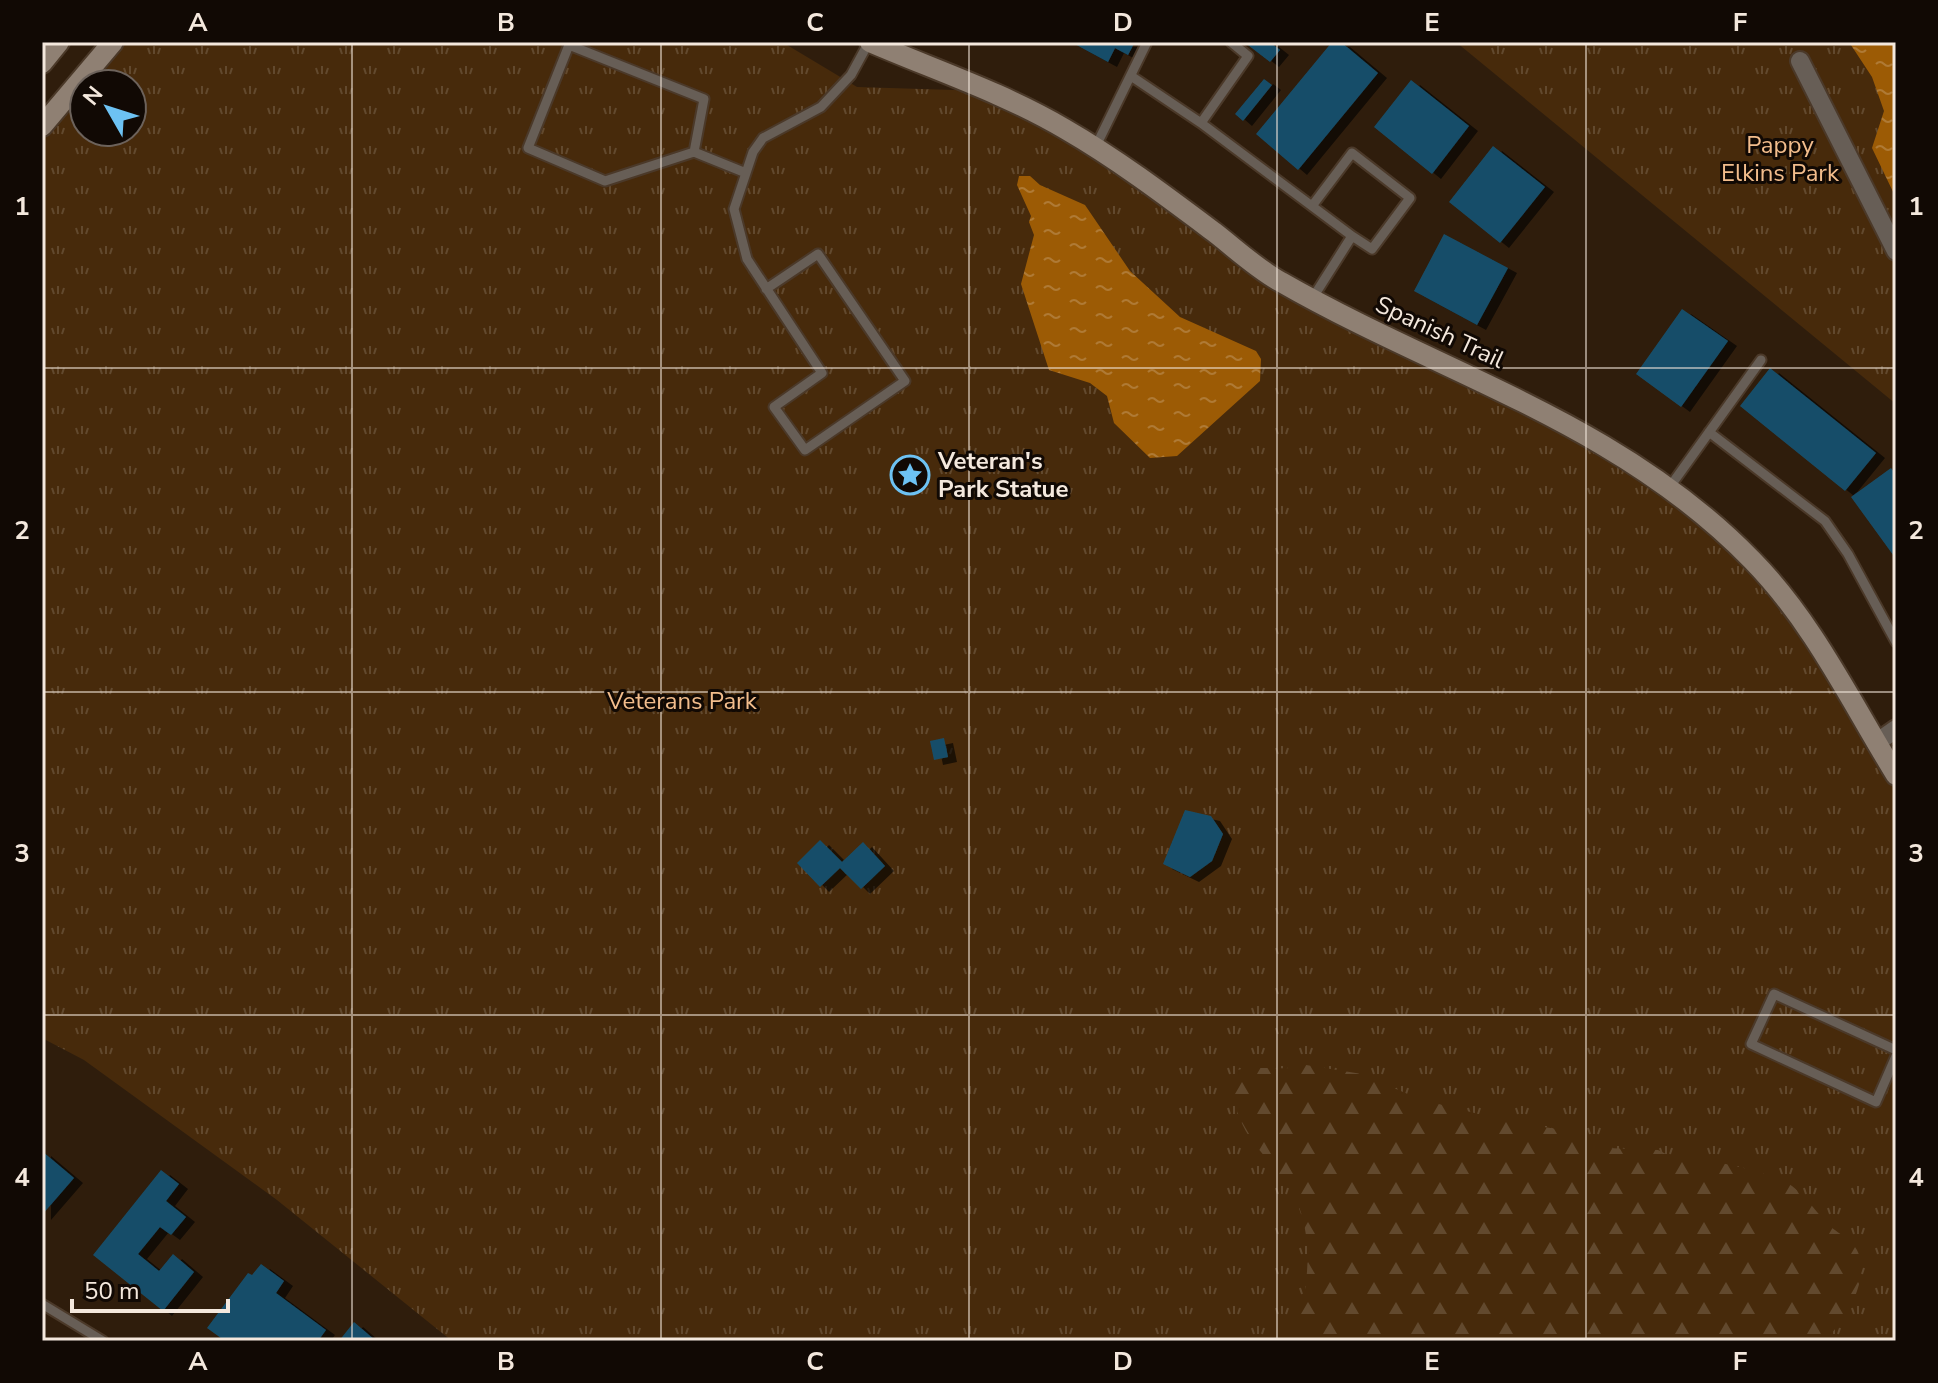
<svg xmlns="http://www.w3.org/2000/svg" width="1938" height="1383" font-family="'Nunito Sans',sans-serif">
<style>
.grass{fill:url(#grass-tufts);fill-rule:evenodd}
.forest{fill:url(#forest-firs)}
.water{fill:url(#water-ripples)}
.building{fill:#184e69;filter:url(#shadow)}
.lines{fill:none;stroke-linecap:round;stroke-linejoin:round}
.lane-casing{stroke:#4b3929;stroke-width:13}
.street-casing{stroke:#4b3929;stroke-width:22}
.secondary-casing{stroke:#4b3929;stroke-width:24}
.lane{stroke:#675e56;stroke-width:9}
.street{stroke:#675e56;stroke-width:18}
.secondary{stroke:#8f8073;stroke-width:20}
.grid{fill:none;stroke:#f4e8dd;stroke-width:2;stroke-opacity:0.55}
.labels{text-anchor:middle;stroke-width:6;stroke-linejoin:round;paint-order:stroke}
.park-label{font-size:24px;fill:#f3bd8c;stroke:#110904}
.street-label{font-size:24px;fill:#f4e8dd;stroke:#110904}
.poi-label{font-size:24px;font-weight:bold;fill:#f4e8dd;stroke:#110904;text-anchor:start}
.neatline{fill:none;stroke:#f4e8dd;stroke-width:3}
.grid-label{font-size:26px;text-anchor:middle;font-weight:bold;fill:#f4e8dd}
</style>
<defs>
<pattern id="grass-tufts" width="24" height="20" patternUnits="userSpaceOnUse" patternTransform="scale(2)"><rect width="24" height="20" fill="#472a0b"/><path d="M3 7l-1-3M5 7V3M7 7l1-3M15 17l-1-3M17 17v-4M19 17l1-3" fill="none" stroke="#62492e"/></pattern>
<pattern id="forest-firs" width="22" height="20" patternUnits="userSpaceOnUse" patternTransform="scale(2)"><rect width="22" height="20" fill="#472a0b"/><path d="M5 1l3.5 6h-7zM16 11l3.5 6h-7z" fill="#62492e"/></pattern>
<pattern id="water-ripples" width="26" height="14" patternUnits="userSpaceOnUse" patternTransform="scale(2)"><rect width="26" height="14" fill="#9c5b05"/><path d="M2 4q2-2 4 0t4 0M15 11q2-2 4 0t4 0" fill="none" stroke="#af7a35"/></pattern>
<filter id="shadow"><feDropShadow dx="9" dy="5" stdDeviation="0" flood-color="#0009"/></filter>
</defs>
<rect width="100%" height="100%" fill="#2f1d0c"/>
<path class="grass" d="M 113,42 L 782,42 L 857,87 L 985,91 L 1414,349 L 1625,455 L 1804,623 L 1896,773 L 1896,1341 L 452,1341 L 277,1200 L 84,1060 L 42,1038 L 42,129 ZM 84,84 L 132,84 L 132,132 L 84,132 Z
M 1456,42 L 1896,42 L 1896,404 Z"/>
<path class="forest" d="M 1306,1065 L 1362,1074 L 1419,1099 L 1510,1122 L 1557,1129 L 1573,1127 L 1607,1148 L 1658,1150 L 1680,1161 C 1701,1155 1773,1173 1792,1186 C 1806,1196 1818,1215 1831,1227 C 1842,1236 1857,1243 1860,1258 C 1866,1289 1844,1320 1825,1341 L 1613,1341 L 1576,1334 L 1540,1341 L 1291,1341 C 1310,1293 1318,1225 1285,1181 C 1255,1142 1238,1135 1231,1081 L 1237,1070 C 1261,1065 1283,1072 1306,1065 Z"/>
<path class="water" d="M 1849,42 L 1896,42 L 1896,198 L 1872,148 L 1884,111 L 1872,77 Z
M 1019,176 L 1030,176 L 1040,185 L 1085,205 L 1130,271 L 1180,317 L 1256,351 L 1261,359 L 1260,381 L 1177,456 L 1150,458 L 1114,423 L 1107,396 L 1090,383 L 1049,370 L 1021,284 L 1034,235 L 1029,222 L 1031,216 L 1017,185 Z"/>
<path class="building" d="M 1071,42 L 1135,42 L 1128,55 L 1115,48 L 1108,62 Z
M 1244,42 L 1270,42 L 1280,50 L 1270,62 Z
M 1332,42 L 1341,42 L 1378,73 L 1298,170 L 1256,134 Z
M 1264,79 L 1272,85 L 1243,121 L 1235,114 Z
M 1411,80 L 1469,126 L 1432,174 L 1374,127 Z
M 1493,146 L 1545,187 L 1500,243 L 1449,202 Z
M 1444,234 L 1508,268 L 1477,325 L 1414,291 Z
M 1682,309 L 1728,341 L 1681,407 L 1636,374 Z
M 1770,368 L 1876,453 L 1845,491 L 1740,406 Z
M 1891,468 L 1896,475 L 1896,559 L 1851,497 Z
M 944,738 L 948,757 L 934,760 L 930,741 Z
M 1185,810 L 1211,816 L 1223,834 L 1212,861 L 1190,877 L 1163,864 Z
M 820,840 L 842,862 L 863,842 L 885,866 L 861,889 L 840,868 L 820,887 L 797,863 Z
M 42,1151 L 74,1178 L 42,1215 Z
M 161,1170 L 179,1184 L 166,1201 L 186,1217 L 171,1235 L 160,1227 L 138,1254 L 159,1271 L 173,1254 L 194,1272 L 163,1311 L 93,1255 Z
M 261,1264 L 284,1281 L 276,1293 L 326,1330 L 318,1341 L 225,1341 L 207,1328 L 248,1273 L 252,1275 Z
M 354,1322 L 376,1341 L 339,1341 Z"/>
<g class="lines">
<defs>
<path id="lane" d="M 1231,42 L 1248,56 L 1201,123 L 1352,236 L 1312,299
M 1131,76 L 1201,123
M 1095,148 L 1147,42
M 694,152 L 704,99 L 569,45 L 528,148 L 605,181 L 694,152 L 746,173
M 1312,206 L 1352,153 L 1410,198 L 1372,249 L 1352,236
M 766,289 L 818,254 L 905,381 L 805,450 L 774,407 L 822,373 L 747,259 L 734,209 L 753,152 L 763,138 L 821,107 L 851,75 L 869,42
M 1709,432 L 1825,521 L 1848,554 L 1896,642
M 1669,488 L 1761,360
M 1896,1050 L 1774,994 L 1751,1044 L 1876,1102 L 1896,1056
M 42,1304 L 103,1341"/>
<path id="street" d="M 1800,61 L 1896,251
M 1876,743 L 1896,729"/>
<path id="secondary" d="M 870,42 C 935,70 1004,93 1065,129 C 1117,159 1166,196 1214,232 C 1236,249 1257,269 1281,282 C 1443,375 1618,422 1752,560 C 1813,622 1851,702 1896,775
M 42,63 L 59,42
M 42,126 L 113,42"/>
</defs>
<use href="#lane" class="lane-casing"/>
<use href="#street" class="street-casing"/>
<use href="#secondary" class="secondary-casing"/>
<use href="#lane" class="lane"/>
<use href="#street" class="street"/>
<use href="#secondary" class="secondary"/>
</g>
<path class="grid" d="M 352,42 L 352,1341M 661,42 L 661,1341M 969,42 L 969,1341M 1277,42 L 1277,1341M 1586,42 L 1586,1341M 42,368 L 1896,368M 42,692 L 1896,692M 42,1015 L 1896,1015"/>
<defs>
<symbol id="sight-ring" viewBox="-11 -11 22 22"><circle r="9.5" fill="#110904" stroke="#6dc2f3" stroke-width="1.5"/><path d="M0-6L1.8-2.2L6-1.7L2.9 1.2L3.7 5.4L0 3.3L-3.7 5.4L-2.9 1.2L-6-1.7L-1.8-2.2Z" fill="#6dc2f3"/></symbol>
</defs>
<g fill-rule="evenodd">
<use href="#sight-ring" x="888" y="453" width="44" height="44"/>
</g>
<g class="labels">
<g class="park-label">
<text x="1780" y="153">Pappy<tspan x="1780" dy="28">Elkins Park</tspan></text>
<text x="682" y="709">Veterans Park</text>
</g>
<g class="street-label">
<text transform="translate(1440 332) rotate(25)" y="8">Spanish Trail</text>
</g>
<g class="poi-label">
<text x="938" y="469">Veteran's<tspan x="938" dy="28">Park Statue</tspan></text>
</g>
</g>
<rect width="1938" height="1383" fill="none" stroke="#110904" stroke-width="88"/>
<g transform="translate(108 108) rotate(309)"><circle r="38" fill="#110904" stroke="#6c625b" stroke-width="2"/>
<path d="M0-6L14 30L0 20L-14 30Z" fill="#6dc2f3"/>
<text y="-12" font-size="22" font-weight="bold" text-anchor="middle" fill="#f4e8dd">N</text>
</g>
<path d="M72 1299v12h156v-12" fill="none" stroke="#f4e8dd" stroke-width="4"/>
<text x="84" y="1299" font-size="24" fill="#f4e8dd" stroke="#110904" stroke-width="6" paint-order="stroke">50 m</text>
<rect x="44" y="44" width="1850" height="1295" class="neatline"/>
<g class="grid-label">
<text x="198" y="31">A</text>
<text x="506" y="31">B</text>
<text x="815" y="31">C</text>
<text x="1123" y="31">D</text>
<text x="1432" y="31">E</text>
<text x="1740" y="31">F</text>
<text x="22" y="215">1</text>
<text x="1916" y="215">1</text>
<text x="22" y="539">2</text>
<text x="1916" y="539">2</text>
<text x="22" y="862">3</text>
<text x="1916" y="862">3</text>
<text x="22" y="1186">4</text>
<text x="1916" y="1186">4</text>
<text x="198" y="1370">A</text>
<text x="506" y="1370">B</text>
<text x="815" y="1370">C</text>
<text x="1123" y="1370">D</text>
<text x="1432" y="1370">E</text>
<text x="1740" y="1370">F</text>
</g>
</svg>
